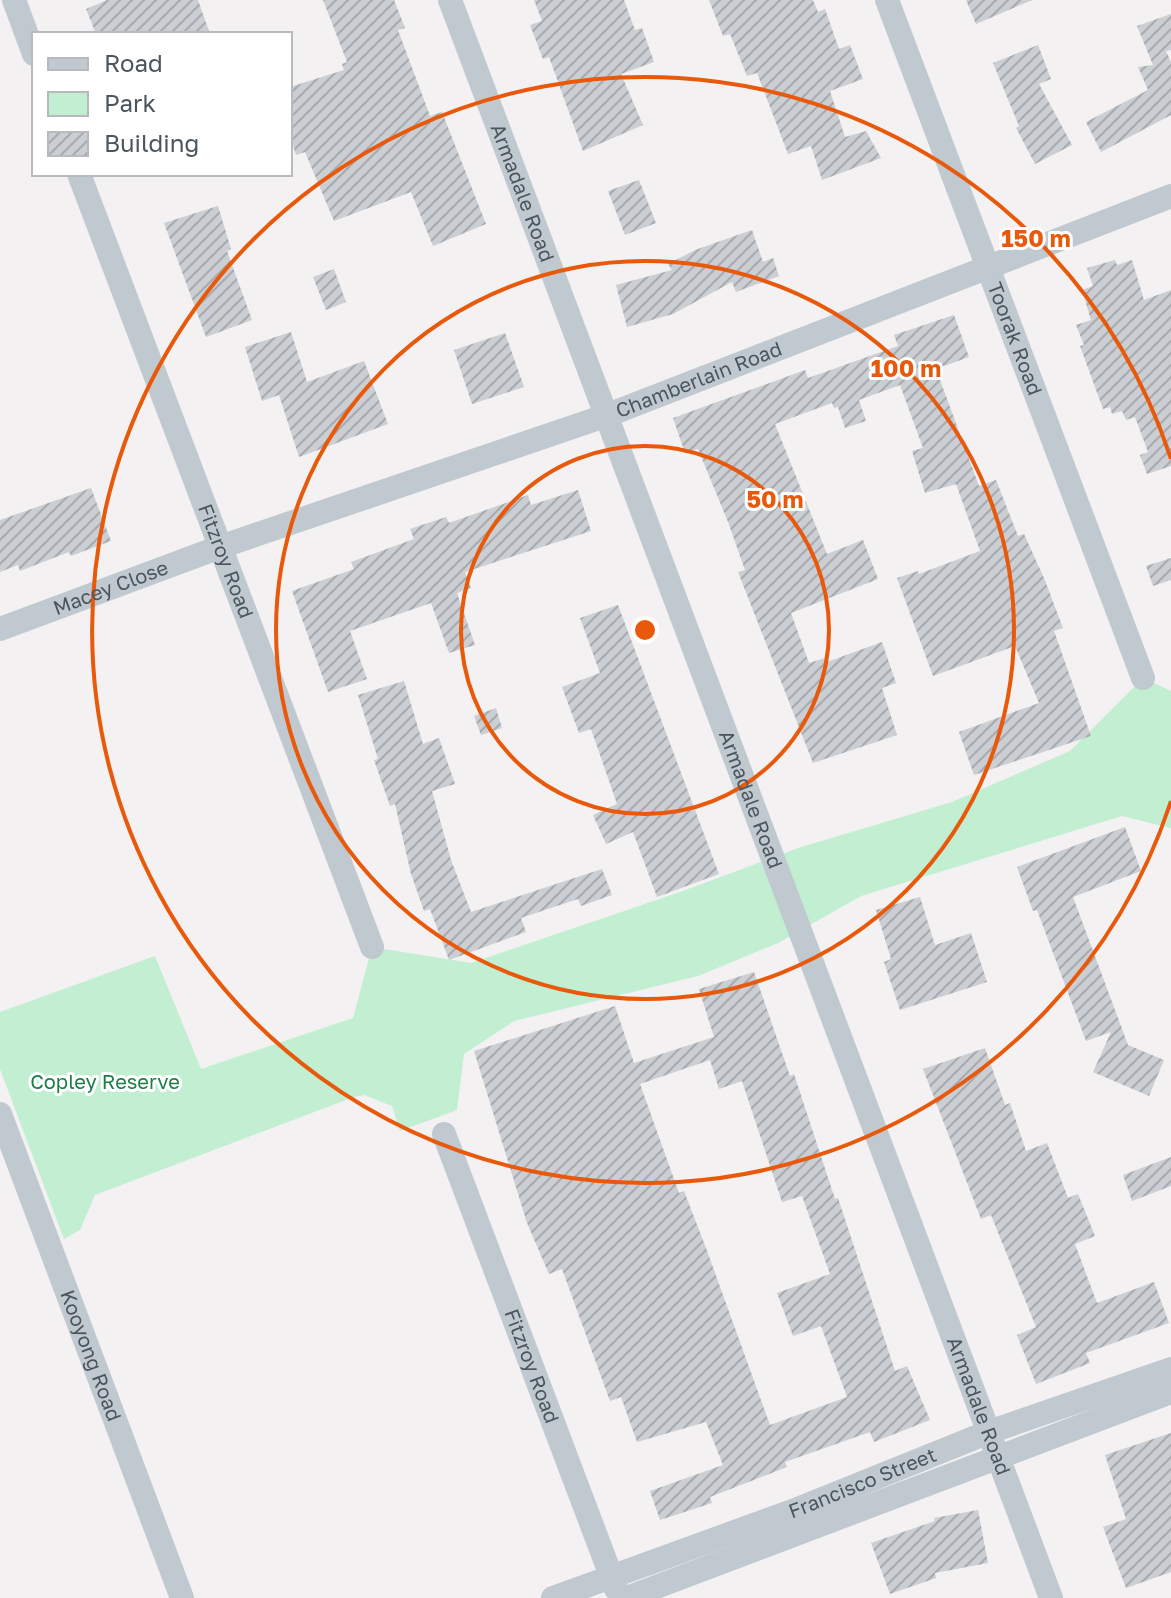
<svg xmlns="http://www.w3.org/2000/svg" width="1171" height="1598" font-family="'Golos Text',sans-serif">
<style>
.park{fill:#c2eed1}
.building{fill:url(#building-hatch);fill-rule:evenodd}
.lines{fill:none;stroke-linecap:round;stroke-linejoin:round}
.minor{stroke:#c0c9cf;stroke-width:24}
.ring{fill:none;stroke:#e8590c;stroke-width:4}
.labels{text-anchor:middle;stroke-width:6;stroke-linejoin:round;paint-order:stroke}
.street-label{font-size:20px;fill:#4a555e;stroke:#fff}
.park-label{font-size:20px;fill:#1c7e48;stroke:#fff}
.centre{fill:#e8590c;stroke:#fff;stroke-width:4}
.ring-label{font-size:24px;text-anchor:middle;font-weight:bold;fill:#e8590c;stroke:#fff;stroke-width:6;stroke-linejoin:round;paint-order:stroke}
</style>
<defs>
<pattern id="building-hatch" width="6" height="6" patternUnits="userSpaceOnUse" patternTransform="scale(2)"><rect width="6" height="6" fill="#cbced3"/><path d="M-1 1l2-2M0 6l6-6M5 7l2-2" fill="none" stroke="#a7aaae"/></pattern>
</defs>
<rect width="100%" height="100%" fill="#f3f1f1"/>
<path class="park" d="M 1143,678 L 1171,691 L 1171,828 L 1122,816 L 861,896 L 778,943 L 698,976 L 514,1021 L 464,1054 L 457,1110 L 400,1131 L 392,1106 L 364,1095 L 354,1097 L 95,1195 L 80,1230 L 64,1239 L 0,1069 L 0,1012 L 155,956 L 201,1069 L 353,1018 L 372,947 L 471,963 L 683,891 L 798,848 L 952,802 L 1070,751 Z"/>
<path class="building" d="M 107,0 L 198,0 L 210,34 L 96,34 L 86,9 Z
M 323,0 L 394,0 L 405,28 L 398,30 L 430,116 L 442,112 L 486,224 L 433,246 L 411,192 L 334,221 L 305,152 L 296,155 L 290,136 L 290,87 L 344,70 L 342,64 L 347,62 Z
M 534,0 L 624,0 L 635,30 L 642,28 L 654,62 L 621,74 L 643,125 L 583,151 L 549,57 L 543,59 L 530,25 L 542,21 Z
M 709,0 L 813,0 L 818,12 L 825,9 L 839,49 L 850,45 L 863,79 L 830,91 L 845,137 L 866,131 L 881,158 L 822,180 L 811,146 L 788,154 L 757,73 L 747,76 L 730,34 L 723,36 Z
M 966,0 L 1032,0 L 976,24 Z
M 1171,14 L 1171,50 L 1166,51 L 1171,62 L 1171,115 L 1101,152 L 1086,122 L 1148,90 L 1138,67 L 1153,65 L 1137,26 Z
M 1038,45 L 1051,79 L 1039,84 L 1072,145 L 1035,164 L 1016,128 L 1019,126 L 993,63 Z
M 639,180 L 656,223 L 625,235 L 608,191 Z
M 218,206 L 231,249 L 227,251 L 252,320 L 206,337 L 164,223 Z
M 752,230 L 763,262 L 773,258 L 779,276 L 736,292 L 732,282 L 673,314 L 627,327 L 616,285 L 672,270 L 668,264 L 695,250 Z
M 1115,260 L 1117,265 L 1132,260 L 1144,300 L 1171,290 L 1171,466 L 1147,474 L 1140,455 L 1148,452 L 1135,417 L 1126,420 L 1122,411 L 1112,414 L 1110,407 L 1103,409 L 1080,346 L 1084,345 L 1076,325 L 1091,320 L 1082,290 L 1093,286 L 1087,268 Z
M 334,269 L 346,302 L 326,310 L 313,277 Z
M 954,315 L 969,357 L 936,369 L 979,486 L 996,480 L 1018,536 L 1024,534 L 1044,578 L 1063,628 L 1054,631 L 1091,736 L 974,775 L 959,732 L 1039,703 L 1015,646 L 933,676 L 897,578 L 918,571 L 919,574 L 980,551 L 956,484 L 925,493 L 912,451 L 923,448 L 900,385 L 859,400 L 866,421 L 845,428 L 838,407 L 834,408 L 832,403 L 775,424 L 827,554 L 863,540 L 878,579 L 791,613 L 809,663 L 825,658 L 827,662 L 882,642 L 896,683 L 882,688 L 897,735 L 813,763 L 738,572 L 745,570 L 728,522 L 698,449 L 685,453 L 673,418 L 805,370 L 808,378 L 898,346 L 894,335 Z
M 291,332 L 307,382 L 364,361 L 388,424 L 299,457 L 279,395 L 262,401 L 245,347 Z
M 505,333 L 524,387 L 472,404 L 454,350 Z
M 91,488 L 111,541 L 71,556 L 69,552 L 20,571 L 18,565 L 0,572 L 0,520 Z
M 578,490 L 591,531 L 465,572 L 471,588 L 457,593 L 475,645 L 449,653 L 431,603 L 350,631 L 367,679 L 328,692 L 292,591 L 354,569 L 351,562 L 414,539 L 410,529 L 446,517 L 449,523 L 528,495 L 531,505 Z
M 1171,558 L 1171,580 L 1153,586 L 1146,566 Z
M 618,605 L 719,874 L 657,897 L 633,832 L 606,844 L 593,815 L 617,804 L 591,729 L 579,733 L 562,687 L 600,673 L 580,618 Z
M 404,681 L 423,744 L 439,738 L 455,784 L 432,791 L 451,860 L 471,912 L 602,869 L 612,895 L 581,906 L 578,899 L 521,918 L 526,932 L 449,960 L 430,909 L 424,911 L 411,874 L 395,804 L 390,806 L 374,760 L 378,759 L 358,695 Z
M 496,708 L 502,728 L 481,735 L 474,716 Z
M 1125,827 L 1141,871 L 1073,897 L 1128,1045 L 1164,1060 L 1149,1096 L 1093,1072 L 1111,1032 L 1086,1041 L 1037,910 L 1033,911 L 1017,867 Z
M 920,897 L 935,945 L 971,933 L 987,982 L 900,1010 L 884,962 L 891,959 L 876,910 Z
M 754,972 L 790,1076 L 794,1074 L 835,1199 L 838,1198 L 895,1371 L 907,1366 L 930,1420 L 874,1442 L 870,1432 L 785,1462 L 787,1467 L 710,1497 L 712,1503 L 660,1520 L 650,1491 L 723,1465 L 706,1422 L 637,1442 L 621,1397 L 610,1401 L 562,1269 L 549,1274 L 527,1223 L 474,1051 L 615,1006 L 634,1063 L 714,1037 L 699,989 ZM 710,1060 L 719,1089 L 742,1081 L 782,1202 L 802,1196 L 830,1274 L 777,1293 L 793,1336 L 821,1326 L 847,1397 L 770,1425 L 706,1248 L 684,1191 L 679,1193 L 640,1084 Z
M 985,1048 L 1005,1105 L 1010,1103 L 1026,1151 L 1047,1143 L 1068,1198 L 1078,1194 L 1095,1236 L 1075,1244 L 1097,1303 L 1154,1282 L 1169,1323 L 1086,1353 L 1090,1363 L 1036,1384 L 1017,1335 L 1036,1327 L 991,1215 L 981,1219 L 923,1069 Z
M 1171,1157 L 1171,1186 L 1132,1201 L 1123,1175 Z
M 1171,1433 L 1171,1572 L 1126,1588 L 1103,1527 L 1126,1519 L 1105,1455 Z
M 978,1510 L 988,1563 L 935,1573 L 936,1578 L 890,1594 L 871,1543 L 935,1521 L 934,1518 Z"/>
<g class="lines">
<g class="minor">
<path d="M 14,0 L 34,54"/>
<path id="s1" d="M 450,0 L 1051,1598"/>
<path id="s2" d="M 887,0 L 1143,678"/>
<path id="s3" d="M 79,174 L 372,947"/>
<path id="s4" d="M 0,629 L 220,547 L 608,415 L 1171,196"/>
<path id="s5" d="M 0,1114 L 182,1598"/>
<path id="s6" d="M 444,1134 L 616,1589"/>
<path id="s7" d="M 553,1598 L 798,1509 L 989,1432 L 1171,1369"/>
<path d="M 627,1598 L 1171,1392"/>
</g>
</g>
<g class="ring">
<circle cx="645" cy="630" r="184"/>
<circle cx="645" cy="630" r="369"/>
<path d="M1171 801A553 553 0 1 1 1171 459"/>
</g>
<g class="labels">
<g class="street-label">
<text dy="7" stroke="none"><textPath href="#s1" startOffset="206">Armadale Road</textPath></text>
<text dy="7" stroke="none"><textPath href="#s2" startOffset="362">Toorak Road</textPath></text>
<text dy="7" stroke="none"><textPath href="#s4" startOffset="742">Chamberlain Road</textPath></text>
<text dy="7" stroke="none"><textPath href="#s3" startOffset="414">Fitzroy Road</textPath></text>
<text dy="7" stroke="none"><textPath href="#s4" startOffset="118">Macey Close</textPath></text>
<text dy="7" stroke="none"><textPath href="#s1" startOffset="854">Armadale Road</textPath></text>
<text dy="7" stroke="none"><textPath href="#s5" startOffset="258">Kooyong Road</textPath></text>
<text dy="7" stroke="none"><textPath href="#s6" startOffset="248">Fitzroy Road</textPath></text>
<text dy="7" stroke="none"><textPath href="#s1" startOffset="1502">Armadale Road</textPath></text>
<text dy="7" stroke="none"><textPath href="#s7" startOffset="330">Francisco Street</textPath></text>
</g>
<g class="park-label">
<text x="105" y="1089">Copley Reserve</text>
</g>
</g>
<circle cx="645" cy="630" r="12" class="centre"/>
<g class="ring-label">
<text x="1036" y="247">150 m</text>
<text x="906" y="377">100 m</text>
<text x="775" y="508">50 m</text>
</g>
<rect x="32" y="32" width="260" height="144" fill="#ffffff" stroke="#b7bbbf" stroke-width="2"/>
<rect x="48" y="58" width="40" height="12" fill="#c0c9cf" stroke="#b7bbbf" stroke-width="2"/>
<text x="104" y="72" font-size="24" fill="#4a555e">Road</text>
<rect x="48" y="92" width="40" height="24" fill="#c2eed1" stroke="#b7bbbf" stroke-width="2"/>
<text x="104" y="112" font-size="24" fill="#4a555e">Park</text>
<rect x="48" y="132" width="40" height="24" fill="url(#building-hatch)" stroke="#b7bbbf" stroke-width="2"/>
<text x="104" y="152" font-size="24" fill="#4a555e">Building</text>
</svg>
